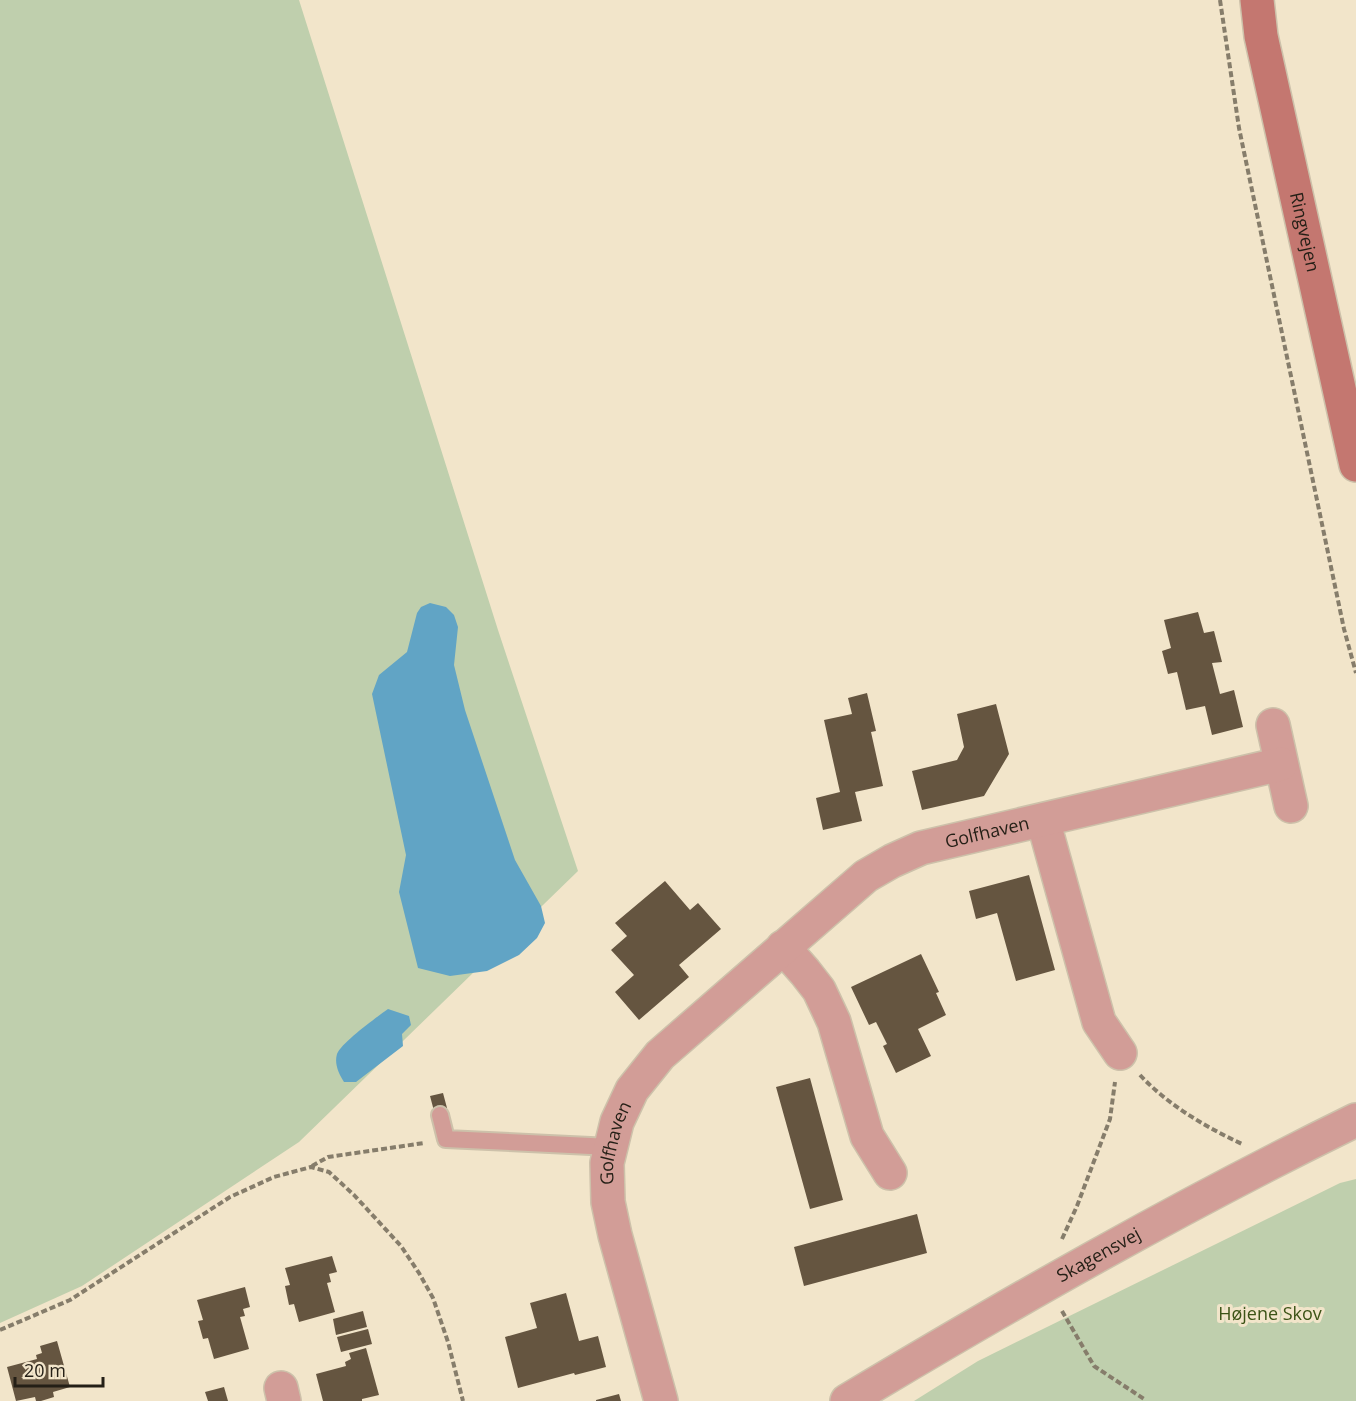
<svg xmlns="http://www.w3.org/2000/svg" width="1356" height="1401" font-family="'Open Sans',sans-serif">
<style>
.green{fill:#bfcfad}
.water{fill:#61a4c5}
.building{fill:#655540}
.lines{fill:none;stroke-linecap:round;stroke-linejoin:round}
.lane-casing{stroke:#cdc1aa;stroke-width:20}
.street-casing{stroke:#cdc1aa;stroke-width:36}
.secondary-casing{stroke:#cdc1aa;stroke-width:36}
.path{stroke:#867d6b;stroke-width:4;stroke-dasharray:6 3;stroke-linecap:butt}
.lane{stroke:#d29d97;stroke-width:16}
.street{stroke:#d29d97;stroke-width:33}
.secondary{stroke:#c47770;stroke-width:33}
.labels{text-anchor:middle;stroke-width:6;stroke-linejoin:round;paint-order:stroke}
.street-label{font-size:18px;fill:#241f16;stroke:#f2e5ca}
.park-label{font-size:18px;fill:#3c5316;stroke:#f2e5ca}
</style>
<rect width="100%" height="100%" fill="#f2e5ca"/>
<path class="green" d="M 0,0 L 299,0 L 498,630 L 578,871 L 299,1142 L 82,1286 L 0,1323 Z
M 1356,1179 L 1356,1401 L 914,1401 L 978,1361 L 1340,1183 Z"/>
<path class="water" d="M 430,603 L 446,607 L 454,615 L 458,627 L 454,665 L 465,710 L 515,860 L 541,906 L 545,923 L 537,938 L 519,955 L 487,971 L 450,976 L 418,968 L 399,892 L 406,855 L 372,694 L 379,675 L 407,652 L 417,613 L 421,607 Z
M 388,1009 L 409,1016 L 411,1025 L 402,1034 L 403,1046 L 356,1082 L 344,1082 C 339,1074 334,1064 337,1054 C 342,1042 377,1017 388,1009 Z"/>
<path class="building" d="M 1198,612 L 1204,633 L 1214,631 L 1222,662 L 1212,663 L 1220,694 L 1234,690 L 1243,727 L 1212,735 L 1205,706 L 1186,710 L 1177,672 L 1168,674 L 1162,651 L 1171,648 L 1164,620 Z
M 867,693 L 876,731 L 871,732 L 883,786 L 855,792 L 862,821 L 823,830 L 816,798 L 840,792 L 824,720 L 852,714 L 848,698 Z
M 996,704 L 1009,754 L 984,796 L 922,810 L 912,771 L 957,760 L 964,747 L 957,714 Z
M 1029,875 L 1055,970 L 1016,981 L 997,913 L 976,919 L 969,891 Z
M 665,881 L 690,910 L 698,903 L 721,929 L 679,965 L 689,977 L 639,1020 L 615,992 L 634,975 L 611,950 L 627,936 L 615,923 Z
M 921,954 L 939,992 L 936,993 L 946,1015 L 918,1029 L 931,1056 L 896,1073 L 883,1046 L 887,1044 L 876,1022 L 869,1025 L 851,987 Z
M 810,1078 L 843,1200 L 810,1209 L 776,1087 Z
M 443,1093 L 447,1108 L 434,1111 L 430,1096 Z
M 917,1214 L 927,1253 L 804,1286 L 794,1247 Z
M 332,1256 L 337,1272 L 329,1274 L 331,1282 L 327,1283 L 335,1312 L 299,1322 L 294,1304 L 289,1305 L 285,1286 L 290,1285 L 285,1268 Z
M 245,1287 L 250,1307 L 243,1309 L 245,1316 L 240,1317 L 249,1349 L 214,1359 L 208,1338 L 203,1339 L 198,1321 L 203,1320 L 197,1300 Z
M 566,1293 L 579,1341 L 598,1336 L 606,1367 L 575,1375 L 574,1373 L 518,1388 L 505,1337 L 537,1328 L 530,1303 Z
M 363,1311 L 367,1327 L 336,1335 L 333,1319 Z
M 368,1329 L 372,1344 L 341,1352 L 337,1337 Z
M 57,1341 L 70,1387 L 53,1392 L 54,1397 L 41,1401 L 36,1401 L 35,1397 L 16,1401 L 7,1367 L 37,1359 L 36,1355 L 42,1353 L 40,1346 Z
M 366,1348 L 379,1395 L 362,1399 L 362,1401 L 323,1401 L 316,1374 L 346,1366 L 345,1362 L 351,1359 L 349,1353 Z
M 224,1387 L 228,1401 L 208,1401 L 205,1392 Z
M 619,1394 L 621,1401 L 596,1401 L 596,1400 Z"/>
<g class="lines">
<defs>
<path id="lane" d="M 440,1115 L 446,1139 L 611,1147"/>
<g id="street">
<path d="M 1273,725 L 1291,806"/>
<path d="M 1043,820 L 1099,1022 L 1120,1053"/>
<path d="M 783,947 L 805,972 L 819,990 L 834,1022 L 867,1136 L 890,1173"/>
<path d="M 281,1388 L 284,1401"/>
<path id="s1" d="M 661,1401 L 615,1235 L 608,1202 L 607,1163 L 617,1122 L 632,1090 L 660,1055 L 866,876 L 892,861 L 921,848 L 1281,764"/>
<path id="s2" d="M 847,1401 C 1014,1301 1182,1205 1356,1120"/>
</g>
<g id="secondary">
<path id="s3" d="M 1257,0 L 1261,36 L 1356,465"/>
</g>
</defs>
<use href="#lane" class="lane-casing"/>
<use href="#street" class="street-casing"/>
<use href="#secondary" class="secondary-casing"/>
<path class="path" d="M 1220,0 L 1239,128 L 1344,629 L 1356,673
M 1140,1075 C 1168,1105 1204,1126 1242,1144
M 312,1166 L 328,1157 L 424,1143
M 1062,1239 L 1077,1206 L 1110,1119 L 1115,1082
M 1062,1311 L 1094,1366 L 1144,1399 L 1145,1401
M 0,1330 L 70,1300 L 230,1197 L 274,1177 L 311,1167 L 329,1172 L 354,1195 L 401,1246 L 419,1273 L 433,1298 L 448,1342 L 463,1401"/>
<use href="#lane" class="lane"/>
<use href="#street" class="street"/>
<use href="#secondary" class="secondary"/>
</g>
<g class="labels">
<g class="street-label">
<text dy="6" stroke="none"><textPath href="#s3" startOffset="237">Ringvejen</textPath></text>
<text dy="6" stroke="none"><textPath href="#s1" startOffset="770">Golfhaven</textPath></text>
<text dy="6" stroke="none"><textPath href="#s1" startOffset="266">Golfhaven</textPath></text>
<text dy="6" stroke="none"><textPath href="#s2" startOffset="291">Skagensvej</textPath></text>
</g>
<g class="park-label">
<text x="1270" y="1320">Højene Skov</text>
</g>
</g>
<path d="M15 1377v9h88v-9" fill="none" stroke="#241f16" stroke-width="3"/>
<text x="24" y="1377" font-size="18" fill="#241f16" stroke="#f2e5ca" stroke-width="4.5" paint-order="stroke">20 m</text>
</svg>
